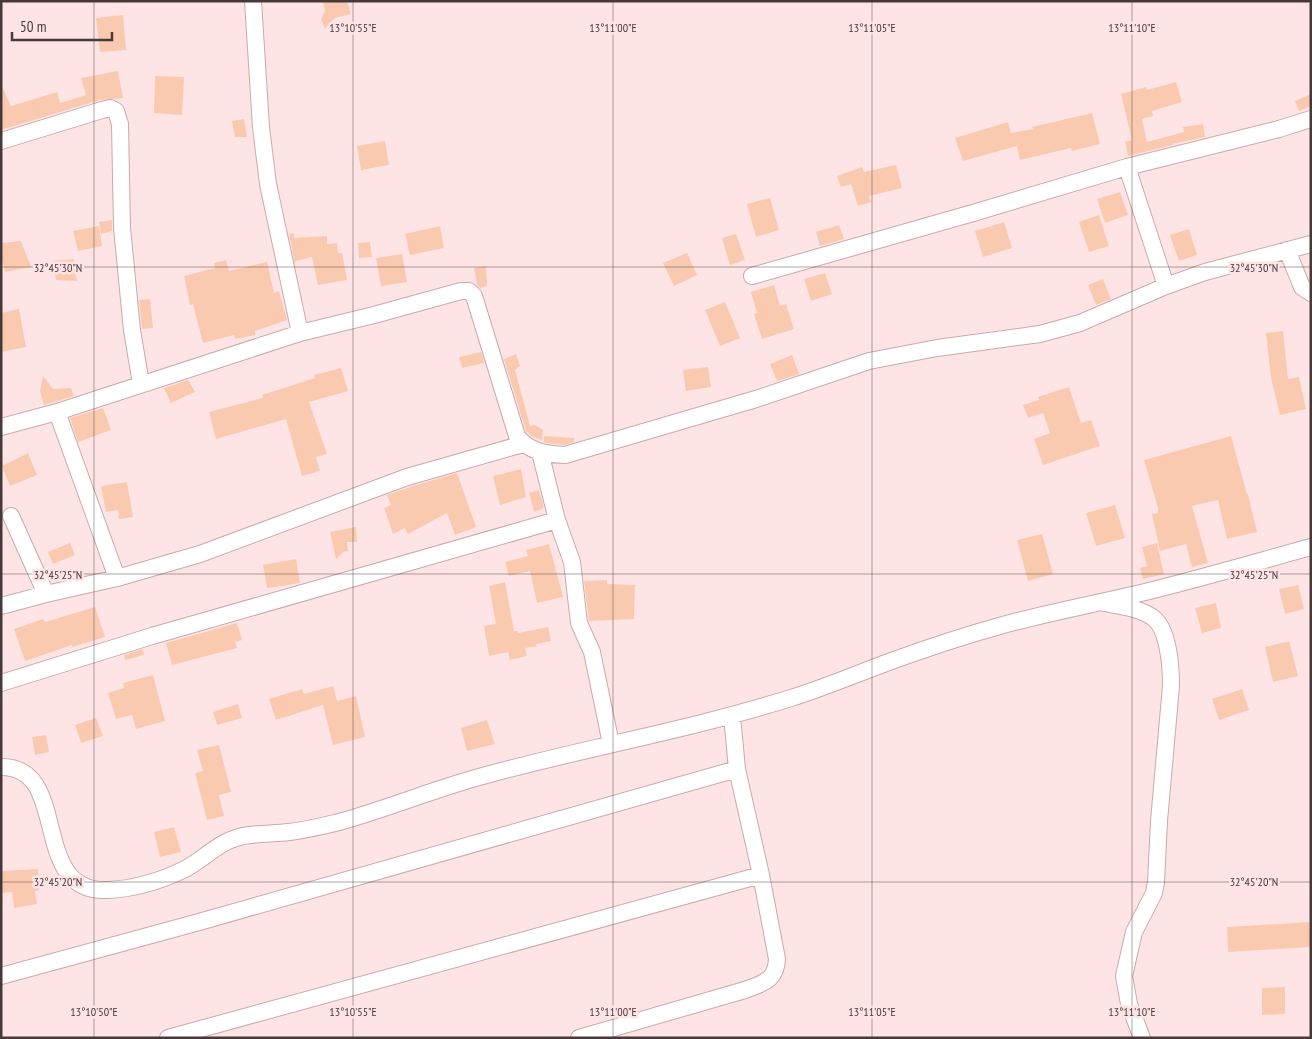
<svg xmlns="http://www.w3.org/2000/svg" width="1312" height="1039" font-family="'PT Sans Narrow',sans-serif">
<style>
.building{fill:#facab0}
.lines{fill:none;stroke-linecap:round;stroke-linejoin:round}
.street-casing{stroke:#caaaab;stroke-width:18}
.street{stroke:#fff;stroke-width:16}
.ticks{fill:none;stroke:#46393a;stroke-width:1;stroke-opacity:0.45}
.ticks-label{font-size:12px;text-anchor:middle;fill:#46393a;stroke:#ffe4e5;stroke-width:5;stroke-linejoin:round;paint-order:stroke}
</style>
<rect width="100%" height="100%" fill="#ffe4e5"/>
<path class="building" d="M 323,1 L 347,1 L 351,14 L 335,18 L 325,29 L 321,19 L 325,11 Z
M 123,15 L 126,50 L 100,52 L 96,18 Z
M 118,71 L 123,98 L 100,100 L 1,130 L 1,84 L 11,106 L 57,92 L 60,103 L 86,95 L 81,78 Z
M 155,76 L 184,77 L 182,115 L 154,113 Z
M 1176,82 L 1182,102 L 1152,111 L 1153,116 L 1142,119 L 1147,142 L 1184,132 L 1183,127 L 1203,124 L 1205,137 L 1172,144 L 1173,145 L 1128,156 L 1125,142 L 1132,140 L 1121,94 L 1146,87 L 1147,90 Z
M 1311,94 L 1311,106 L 1299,111 L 1295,101 Z
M 1092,113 L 1100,144 L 1072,151 L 1071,148 L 1020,160 L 1017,146 L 963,161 L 955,138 L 1008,122 L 1011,133 L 1033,129 L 1032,127 Z
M 244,119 L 247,137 L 235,137 L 232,121 Z
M 385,141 L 389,165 L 361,170 L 357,146 Z
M 896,165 L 902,188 L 869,196 L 871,202 L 858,206 L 851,184 L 841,187 L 837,176 L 862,167 L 864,172 Z
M 1120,192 L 1128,215 L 1105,223 L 1097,199 Z
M 770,198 L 779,230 L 756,237 L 747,204 Z
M 1099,215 L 1109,246 L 1089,252 L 1079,222 Z
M 112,220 L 112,231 L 101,234 L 99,222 Z
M 1004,222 L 1012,248 L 983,257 L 975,231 Z
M 839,225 L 844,239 L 820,246 L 816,232 Z
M 99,226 L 102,246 L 78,251 L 73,231 Z
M 440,226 L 444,248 L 410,255 L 405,234 Z
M 1189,229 L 1197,255 L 1179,261 L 1170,235 Z
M 294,233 L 294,238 L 327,236 L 327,244 L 337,243 L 338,253 L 342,253 L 347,280 L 318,285 L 312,257 L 296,261 L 295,264 L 289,234 Z
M 736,234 L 745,260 L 730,265 L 722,238 Z
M 21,241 L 31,267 L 5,272 L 1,255 L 1,243 Z
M 370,242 L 372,257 L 359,258 L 358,243 Z
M 687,253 L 697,275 L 674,286 L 663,263 Z
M 402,254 L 407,282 L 381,286 L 376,258 Z
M 74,259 L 77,281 L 56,280 L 53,261 Z
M 226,260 L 229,271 L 267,262 L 274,293 L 279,291 L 287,320 L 255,331 L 255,335 L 235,339 L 234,335 L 203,343 L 193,304 L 190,305 L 184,276 L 215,268 L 214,263 Z
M 486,266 L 487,286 L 480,288 L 477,285 L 474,268 Z
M 825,273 L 832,294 L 811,301 L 804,279 Z
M 1103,279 L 1111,299 L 1096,305 L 1088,285 Z
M 774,285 L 780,306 L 786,304 L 794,329 L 762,339 L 754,314 L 757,313 L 751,292 Z
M 150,299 L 153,328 L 142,329 L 139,300 Z
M 725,302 L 740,338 L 720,346 L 705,310 Z
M 19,309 L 26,347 L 1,352 L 1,313 Z
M 1283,331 L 1288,379 L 1299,377 L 1306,409 L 1280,415 L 1271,378 L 1266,333 Z
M 481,352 L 484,363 L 462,368 L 459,357 Z
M 516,354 L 520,366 L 515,370 L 530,426 L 535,425 L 543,430 L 542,440 L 533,437 L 526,431 L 504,359 Z
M 792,355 L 799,374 L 777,381 L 770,364 Z
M 708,367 L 711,387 L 686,391 L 683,370 Z
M 341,368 L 348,391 L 309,402 L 327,454 L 316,457 L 320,471 L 302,476 L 286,419 L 216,439 L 209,412 L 263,398 L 262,395 L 315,378 L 314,375 Z
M 43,376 L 53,389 L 71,388 L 74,396 L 44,405 L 40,391 Z
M 188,380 L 195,392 L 171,403 L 164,388 Z
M 1069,387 L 1081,423 L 1091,420 L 1100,446 L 1043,465 L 1034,439 L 1050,433 L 1043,413 L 1028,418 L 1023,405 L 1039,400 L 1038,397 Z
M 103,408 L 111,430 L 78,442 L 70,418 Z
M 544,436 L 574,438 L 574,442 L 564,445 L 547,443 L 544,442 Z
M 1231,436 L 1247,494 L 1248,494 L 1257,532 L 1227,539 L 1218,500 L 1192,506 L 1208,563 L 1192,567 L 1186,544 L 1160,551 L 1152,514 L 1158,513 L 1158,508 L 1144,460 Z
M 28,453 L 37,475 L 10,486 L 2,466 Z
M 521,469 L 526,497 L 500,505 L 493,476 Z
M 457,473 L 476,527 L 455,535 L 447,513 L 408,534 L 405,528 L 393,534 L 384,508 L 391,505 L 387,495 L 410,487 Z
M 127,482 L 133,517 L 119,519 L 118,510 L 106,512 L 101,486 Z
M 539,490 L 544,508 L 534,512 L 529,493 Z
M 1115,505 L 1125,538 L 1096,546 L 1086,513 Z
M 356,527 L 357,542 L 347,542 L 348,551 L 343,552 L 336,559 L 330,532 Z
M 1042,534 L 1053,574 L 1028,581 L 1017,540 Z
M 70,543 L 75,555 L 53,564 L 48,552 Z
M 1157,543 L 1164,574 L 1143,579 L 1140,568 L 1147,566 L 1142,547 Z
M 549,544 L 563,597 L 537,603 L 530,571 L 509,576 L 505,562 L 528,556 L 526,550 Z
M 296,559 L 300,583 L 267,588 L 263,565 Z
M 607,580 L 607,584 L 635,585 L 634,619 L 589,621 L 584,581 Z
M 505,582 L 514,631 L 518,631 L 518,633 L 548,627 L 551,641 L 536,644 L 537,646 L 525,648 L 527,656 L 510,660 L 508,652 L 489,656 L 484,626 L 496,624 L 489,586 Z
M 1298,585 L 1304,609 L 1285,614 L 1279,589 Z
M 1216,603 L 1221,628 L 1202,633 L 1195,608 Z
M 95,607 L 105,637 L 72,647 L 72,645 L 25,661 L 14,629 L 43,619 L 45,622 Z
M 237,623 L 242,640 L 235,642 L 237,648 L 172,665 L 166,643 Z
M 1289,641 L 1298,676 L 1273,682 L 1265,647 Z
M 143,649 L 144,655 L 125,660 L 124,655 Z
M 153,675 L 165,721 L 136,729 L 132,715 L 116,719 L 108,693 L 124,688 L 123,683 Z
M 333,686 L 337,701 L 356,696 L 365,737 L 333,745 L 323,705 L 276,720 L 269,699 L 302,689 L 304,694 Z
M 1242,689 L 1249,710 L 1219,720 L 1212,699 Z
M 238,704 L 242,718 L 217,725 L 213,712 Z
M 96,718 L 103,736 L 81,743 L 75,725 Z
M 487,720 L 495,744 L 467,751 L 461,728 Z
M 46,735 L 49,752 L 35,755 L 32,737 Z
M 219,745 L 231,792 L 219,795 L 224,816 L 207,820 L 195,773 L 203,771 L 197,750 Z
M 174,827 L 181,852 L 160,857 L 154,832 Z
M 38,869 L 39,890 L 35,891 L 37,904 L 14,908 L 12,892 L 1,893 L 1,871 Z
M 1309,922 L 1311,947 L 1228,952 L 1227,927 Z
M 1285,987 L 1285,1014 L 1262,1015 L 1262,988 Z"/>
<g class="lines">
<defs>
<path id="street" d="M 253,1 L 261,127 L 268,184 L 300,333
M 1,141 L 102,110 L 110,108 L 116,111 L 120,124 L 122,228 L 132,330 L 141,384
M 1287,250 L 1302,287 L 1311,293
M 752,276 L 973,213 L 1127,167
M 1166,286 L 1127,167 L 1279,129 L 1311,119
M 57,412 L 117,578
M 1,427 L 57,412 L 300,333 L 374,315 L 461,291 L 469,291 L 474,296 L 517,436 C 529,452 546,454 565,455 L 756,399 L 869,361 L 937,348 L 1040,334 L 1080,323 L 1166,286 L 1205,272 L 1311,244
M 540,452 L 557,520 L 572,562 L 579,623 L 592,652 L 611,744
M 11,516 L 46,594
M 1104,603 C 1120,606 1139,608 1152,617 C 1169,628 1171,668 1171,686 L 1159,821 L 1156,882 L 1154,893 L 1134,932 L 1124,976 L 1129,1004 L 1142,1038
M 1,606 L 46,594 L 117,578 L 200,554 L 407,477 L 523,444
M 1,683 L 152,636 L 557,520
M 1,767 C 72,766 28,893 107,890 C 133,889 160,881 183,870 C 203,860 217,843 239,837 C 255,833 272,834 289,832 C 306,830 322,826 339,822 C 390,808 439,787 490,774 C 590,747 692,729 791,698 C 823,688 854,675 886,663 C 924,649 963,636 1003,625 C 1054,611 1106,602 1157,589 C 1209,576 1260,561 1311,547
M 1,976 L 199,922 L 737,769
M 168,1038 L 761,875
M 579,1038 L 745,990 C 763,983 776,981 777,959 L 761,875 L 737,769 L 732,716"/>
</defs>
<use href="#street" class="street-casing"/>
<use href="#street" class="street"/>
</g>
<path class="ticks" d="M 94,1 L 94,1038M 353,1 L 353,1038M 613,1 L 613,1038M 872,1 L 872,1038M 1132,1 L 1132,1038M 1,267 L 1311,267M 1,574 L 1311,574M 1,882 L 1311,882"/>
<g class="ticks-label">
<text x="353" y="32">13°10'55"E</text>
<text x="613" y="32">13°11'00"E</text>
<text x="872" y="32">13°11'05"E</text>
<text x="1132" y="32">13°11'10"E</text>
<text x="58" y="272">32°45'30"N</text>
<text x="1254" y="272">32°45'30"N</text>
<text x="58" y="579">32°45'25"N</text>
<text x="1254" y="579">32°45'25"N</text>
<text x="58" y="886">32°45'20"N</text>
<text x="1254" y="886">32°45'20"N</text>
<text x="94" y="1016">13°10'50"E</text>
<text x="353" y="1016">13°10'55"E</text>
<text x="613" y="1016">13°11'00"E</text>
<text x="872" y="1016">13°11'05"E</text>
<text x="1132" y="1016">13°11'10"E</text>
</g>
<rect width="1312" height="1039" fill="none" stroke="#46393a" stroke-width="5"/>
<path d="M12 32v8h100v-8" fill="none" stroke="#46393a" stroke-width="2.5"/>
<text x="20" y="32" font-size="15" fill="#46393a" stroke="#ffe4e5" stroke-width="4" paint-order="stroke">50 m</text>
</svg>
